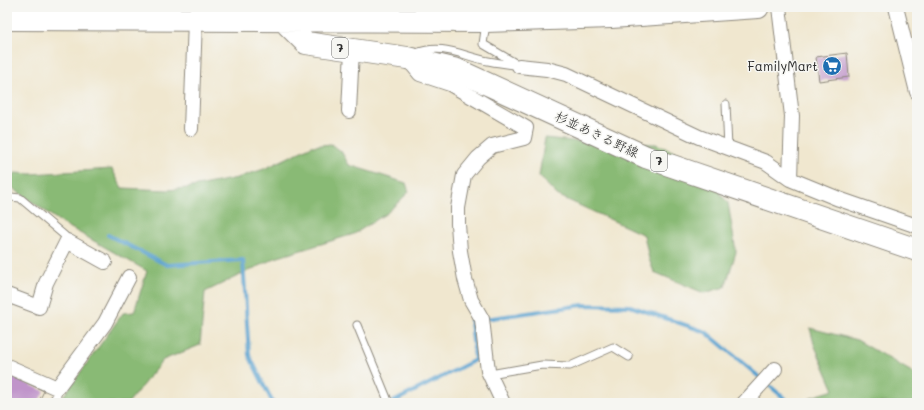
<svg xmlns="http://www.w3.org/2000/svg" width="924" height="410" font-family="Mali,'Klee One',sans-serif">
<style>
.forest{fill:#89ba74;stroke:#5a7250}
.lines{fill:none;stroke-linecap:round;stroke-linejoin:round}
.stream{stroke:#59a1cf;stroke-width:4}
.building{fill:#c094ca}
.service-casing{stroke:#8e897d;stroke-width:9}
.minor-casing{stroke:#8e897d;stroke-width:16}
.primary-casing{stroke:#8e897d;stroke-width:24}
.service{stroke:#fff;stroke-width:7}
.minor{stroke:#fff;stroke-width:14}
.primary{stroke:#fff;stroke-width:22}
.labels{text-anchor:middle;stroke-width:3;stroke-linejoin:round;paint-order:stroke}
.shield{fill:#f6f6f2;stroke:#686867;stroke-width:1}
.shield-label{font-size:12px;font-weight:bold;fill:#2b2b2b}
.poi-label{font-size:13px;fill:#2b2b2b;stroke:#f6f6f2;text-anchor:end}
.street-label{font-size:13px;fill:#2b2b2b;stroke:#f6f6f2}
</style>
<rect width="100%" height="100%" fill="#f6f6f2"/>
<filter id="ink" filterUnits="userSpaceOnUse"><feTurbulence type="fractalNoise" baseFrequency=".025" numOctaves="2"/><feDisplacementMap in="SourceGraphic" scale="8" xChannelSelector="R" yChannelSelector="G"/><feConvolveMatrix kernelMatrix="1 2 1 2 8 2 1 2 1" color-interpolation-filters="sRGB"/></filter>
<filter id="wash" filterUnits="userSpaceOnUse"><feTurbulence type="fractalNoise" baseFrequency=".012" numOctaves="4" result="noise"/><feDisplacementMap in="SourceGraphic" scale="16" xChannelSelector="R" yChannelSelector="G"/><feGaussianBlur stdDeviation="0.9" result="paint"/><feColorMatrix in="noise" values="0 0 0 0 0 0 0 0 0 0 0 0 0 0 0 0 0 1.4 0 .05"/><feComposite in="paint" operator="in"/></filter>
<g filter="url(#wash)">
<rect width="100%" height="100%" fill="#f0e7cf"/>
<path class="forest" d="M 545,138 L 590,143 L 656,144 L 712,168 L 720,194 L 728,203 L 736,252 L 725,287 L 704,293 L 654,272 L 649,259 L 644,235 L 557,195 L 539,176 Z
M 331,144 L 341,151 L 349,165 L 406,183 L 409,192 L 387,213 L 354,234 L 275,258 L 205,292 L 200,345 L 163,360 L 128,403 L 56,403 L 62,398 L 123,313 L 134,312 L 147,271 L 62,223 L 7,184 L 15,173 L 31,174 L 112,169 L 122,188 L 168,190 L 187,188 L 237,178 L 264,169 L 312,146 Z
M 810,328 L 857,340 L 917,375 L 917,403 L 811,403 L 811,397 L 834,390 L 814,344 Z"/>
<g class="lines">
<path class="stream" d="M 108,235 L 167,265 L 243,260 L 249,355 L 273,403
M 485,319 L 583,305 L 630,306 L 706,332 L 790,403
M 391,403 L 475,360 L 471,321 L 478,320"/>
</g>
<g id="blocks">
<path class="building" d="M 847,53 L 849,77 L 819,81 L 816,57 Z
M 9,375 L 44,391 L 38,403 L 7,403 L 7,379 Z"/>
</g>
</g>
<g filter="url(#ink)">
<use href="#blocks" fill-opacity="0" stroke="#8e897d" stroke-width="1"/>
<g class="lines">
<defs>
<path id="service" d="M 486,23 L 483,44 L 517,64
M 414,54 C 442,42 462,56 488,61 C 498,63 509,64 519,66
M 726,104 L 728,148
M 7,195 L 11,197 L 20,198 L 65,236 L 67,241
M 357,325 L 389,403
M 490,374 L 542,365 L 570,366 L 613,347 L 629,357
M 51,403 L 57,395 L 57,388"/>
<path id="minor" d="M 779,7 L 792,116 L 790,179 L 839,199 L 917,226
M 896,7 L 917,92
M 407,58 L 420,74 L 450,84 L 526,128 L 524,138 L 492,146 L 478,158 L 464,175 L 458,208 L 458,224 L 460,251 L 465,279 L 471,300 L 482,319 L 488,371 L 503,403
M 519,66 L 547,69 L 566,74 L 699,137 L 766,162 L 790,179
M 349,111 L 352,50
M 191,129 L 195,20
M 7,295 L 39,307 L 46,283 L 67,241 L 105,262
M 7,366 L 57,388 L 105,323 L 129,277
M 744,403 L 775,369"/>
<path id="primary" d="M 7,19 L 486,21 L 611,17 L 758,7
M 283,20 L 306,43 L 407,58 L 457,70 L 646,157 L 917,250"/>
</defs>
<use href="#service" class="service-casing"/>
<use href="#minor" class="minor-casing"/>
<use href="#primary" class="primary-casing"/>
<use href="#service" class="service"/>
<use href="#minor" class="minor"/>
<use href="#primary" class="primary"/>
</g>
</g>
<defs>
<symbol id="supermarket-disc" viewBox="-11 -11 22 22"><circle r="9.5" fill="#1f6fb2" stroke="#f6f6f2"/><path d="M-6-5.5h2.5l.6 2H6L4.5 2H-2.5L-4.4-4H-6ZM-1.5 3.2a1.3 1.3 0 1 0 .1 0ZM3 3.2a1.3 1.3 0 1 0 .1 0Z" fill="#fff"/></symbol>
</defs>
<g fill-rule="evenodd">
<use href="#supermarket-disc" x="821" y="55" width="22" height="22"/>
</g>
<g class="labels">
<g class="shield">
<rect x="332" y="38" width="16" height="20" rx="3"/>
<rect x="651" y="151" width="16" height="20" rx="3"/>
</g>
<g class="shield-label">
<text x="340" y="52">7</text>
<text x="659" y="165">7</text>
</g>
<g class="poi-label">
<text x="818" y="71">FamilyMart</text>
</g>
<g class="street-label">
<text transform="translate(597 134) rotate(25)" y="5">杉並あきる野線</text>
</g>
</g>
<rect width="924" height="410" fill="none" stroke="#f6f6f2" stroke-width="24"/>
</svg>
